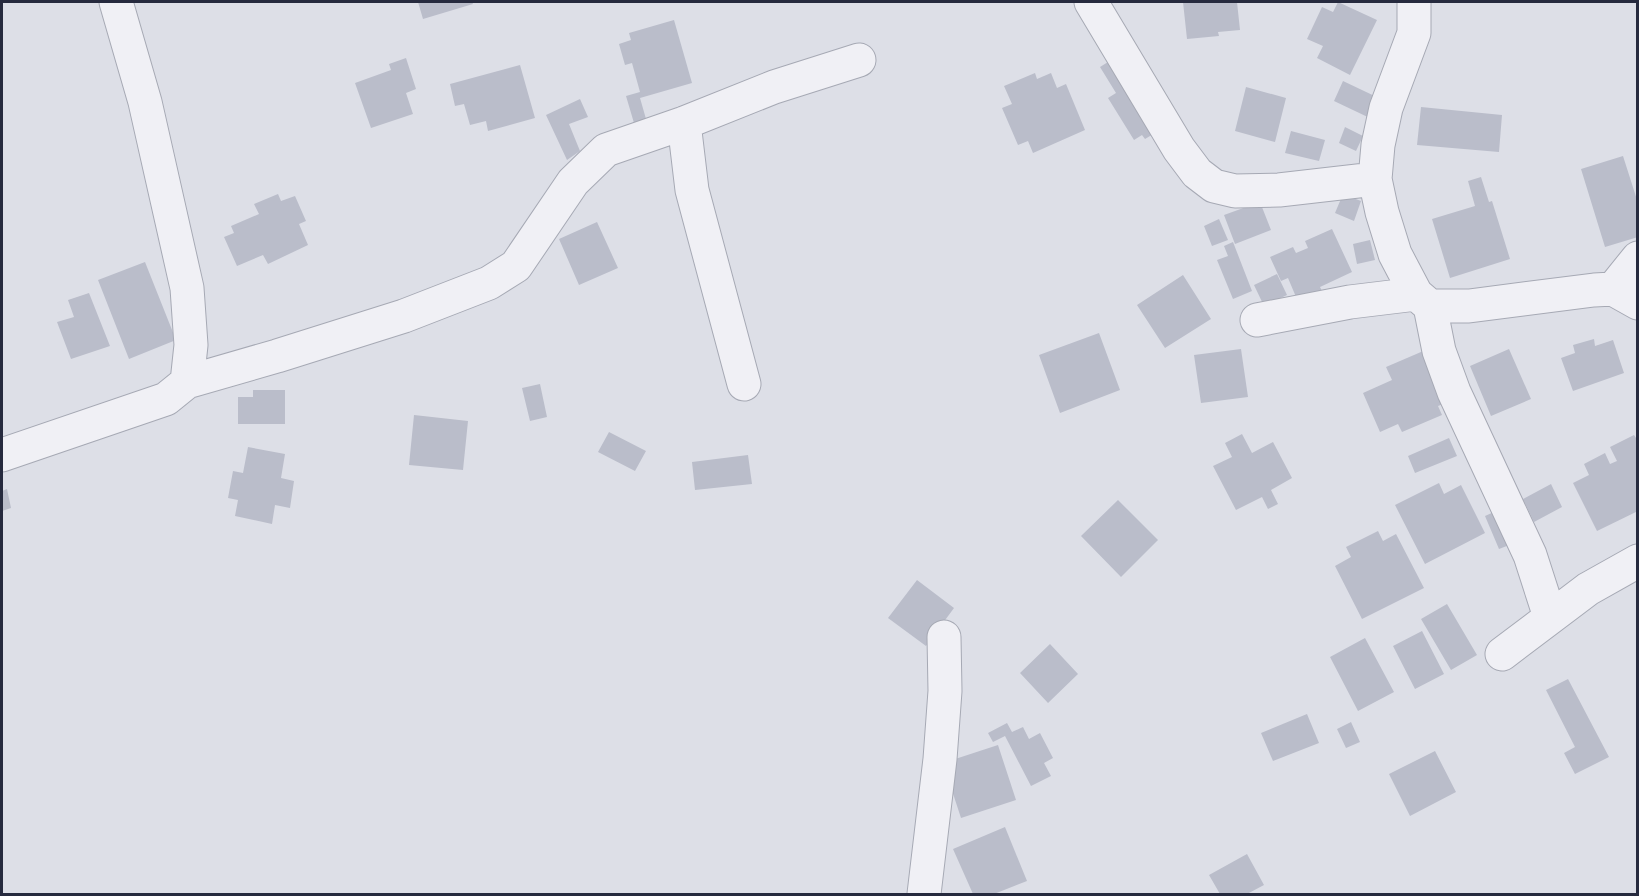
<svg xmlns="http://www.w3.org/2000/svg" width="1639" height="896" font-family="'Alegreya Sans',sans-serif">
<style>
.building{fill:#babdca}
.lines{fill:none;stroke-linecap:round;stroke-linejoin:round}
.street-casing{stroke:#a6a9b4;stroke-width:35}
.street{stroke:#f0f0f5;stroke-width:33}
</style>
<rect width="100%" height="100%" fill="#dddfe7"/>
<path class="building" d="M 418,2 L 472,2 L 473,4 L 423,19 Z
M 1183,2 L 1237,2 L 1240,30 L 1218,32 L 1219,36 L 1187,39 Z
M 1338,2 L 1377,20 L 1350,75 L 1317,58 L 1323,46 L 1307,39 L 1322,7 L 1333,12 Z
M 674,20 L 692,83 L 640,98 L 646,119 L 634,123 L 626,96 L 640,92 L 632,63 L 625,65 L 619,44 L 631,40 L 629,33 Z
M 1116,57 L 1160,130 L 1145,139 L 1142,135 L 1134,140 L 1108,98 L 1116,93 L 1100,67 Z
M 406,58 L 416,89 L 406,93 L 413,114 L 371,128 L 355,83 L 391,70 L 389,64 Z
M 520,65 L 535,118 L 488,131 L 486,121 L 470,125 L 464,104 L 455,106 L 450,84 Z
M 1035,73 L 1037,79 L 1051,73 L 1057,88 L 1066,84 L 1085,130 L 1033,153 L 1028,141 L 1018,145 L 1002,108 L 1012,104 L 1004,86 Z
M 1343,81 L 1383,100 L 1374,120 L 1334,101 Z
M 1246,87 L 1286,98 L 1275,142 L 1235,131 Z
M 580,99 L 588,117 L 569,124 L 580,151 L 567,160 L 546,115 Z
M 1421,107 L 1502,115 L 1499,152 L 1417,145 Z
M 1345,127 L 1363,136 L 1356,151 L 1339,143 Z
M 1291,131 L 1325,140 L 1319,161 L 1285,153 Z
M 1623,156 L 1638,203 L 1638,237 L 1605,247 L 1581,169 Z
M 1481,177 L 1489,202 L 1492,201 L 1510,259 L 1450,278 L 1432,219 L 1475,206 L 1468,181 Z
M 278,194 L 281,201 L 295,196 L 306,221 L 299,224 L 308,245 L 268,264 L 263,255 L 237,266 L 224,237 L 234,233 L 231,226 L 259,214 L 254,204 Z
M 1343,194 L 1361,201 L 1354,221 L 1335,213 Z
M 1260,202 L 1271,230 L 1235,244 L 1224,215 Z
M 1219,219 L 1228,240 L 1212,246 L 1204,226 Z
M 597,222 L 618,268 L 579,285 L 559,239 Z
M 1332,229 L 1352,272 L 1320,287 L 1323,293 L 1299,304 L 1288,278 L 1281,281 L 1270,257 L 1293,247 L 1296,253 L 1308,248 L 1305,241 Z
M 1370,240 L 1375,260 L 1357,264 L 1353,244 Z
M 1233,242 L 1252,291 L 1233,299 L 1217,260 L 1228,256 L 1224,246 Z
M 145,262 L 176,340 L 129,359 L 98,280 Z
M 1277,274 L 1287,295 L 1264,306 L 1254,285 Z
M 1183,275 L 1211,319 L 1165,348 L 1137,305 Z
M 89,293 L 110,346 L 71,359 L 57,322 L 74,317 L 68,300 Z
M 1099,333 L 1120,390 L 1060,413 L 1039,355 Z
M 1594,339 L 1595,346 L 1613,340 L 1624,373 L 1573,391 L 1561,358 L 1575,353 L 1573,345 Z
M 1241,349 L 1248,397 L 1201,403 L 1194,355 Z
M 1428,349 L 1451,401 L 1438,406 L 1442,415 L 1402,432 L 1398,424 L 1380,432 L 1363,393 L 1392,380 L 1386,367 Z
M 1509,349 L 1531,399 L 1491,416 L 1470,366 Z
M 540,384 L 547,417 L 530,421 L 522,388 Z
M 253,390 L 285,390 L 285,424 L 238,424 L 238,397 L 253,397 Z
M 414,415 L 468,421 L 463,470 L 409,465 Z
M 609,432 L 646,451 L 635,471 L 598,452 Z
M 1242,434 L 1252,453 L 1273,442 L 1292,478 L 1271,490 L 1278,504 L 1268,509 L 1262,497 L 1236,510 L 1213,466 L 1232,457 L 1225,443 Z
M 1634,435 L 1638,441 L 1638,511 L 1597,531 L 1573,483 L 1589,475 L 1584,464 L 1605,453 L 1610,464 L 1617,461 L 1610,447 Z
M 1449,438 L 1457,456 L 1415,473 L 1408,456 Z
M 248,447 L 285,454 L 281,478 L 294,481 L 290,508 L 275,505 L 272,524 L 235,516 L 238,500 L 228,498 L 233,471 L 243,473 Z
M 748,455 L 752,484 L 695,490 L 692,462 Z
M 1439,483 L 1444,494 L 1461,485 L 1485,533 L 1425,564 L 1395,505 Z
M 1551,484 L 1562,507 L 1534,522 L 1523,499 Z
M 7,489 L 11,508 L 2,511 L 2,491 Z
M 1118,500 L 1158,540 L 1121,577 L 1081,536 Z
M 1503,508 L 1517,542 L 1499,549 L 1485,516 Z
M 1378,531 L 1383,541 L 1396,534 L 1424,588 L 1362,619 L 1335,566 L 1351,557 L 1346,547 Z
M 917,580 L 954,608 L 926,646 L 888,618 Z
M 1447,604 L 1477,655 L 1451,670 L 1421,619 Z
M 1422,631 L 1444,674 L 1415,689 L 1393,646 Z
M 1365,638 L 1394,692 L 1358,711 L 1330,657 Z
M 1050,644 L 1078,674 L 1048,703 L 1020,673 Z
M 1568,679 L 1609,757 L 1575,774 L 1564,753 L 1575,747 L 1546,690 Z
M 1307,714 L 1319,743 L 1273,761 L 1261,733 Z
M 1351,722 L 1360,742 L 1346,748 L 1337,729 Z
M 1007,723 L 1012,732 L 1023,727 L 1029,739 L 1040,733 L 1053,758 L 1044,763 L 1051,776 L 1031,786 L 1005,736 L 993,742 L 988,733 Z
M 998,745 L 1016,800 L 961,818 L 943,763 Z
M 1435,751 L 1456,792 L 1410,816 L 1389,774 Z
M 1005,827 L 1027,881 L 994,894 L 973,894 L 953,849 Z
M 1247,854 L 1264,885 L 1247,894 L 1220,894 L 1209,875 Z"/>
<g class="lines">
<defs>
<path id="street" d="M 1091,2 L 1179,149 L 1197,173 L 1214,186 L 1235,191 L 1279,190 L 1375,179
M 1414,2 L 1414,33 L 1386,108 L 1378,145 L 1375,179 L 1382,212 L 1395,254 L 1416,294 L 1430,306 L 1469,306 L 1594,290 L 1613,289 L 1638,303
M 684,123 L 692,190 L 744,384
M 1613,289 L 1638,258
M 1430,306 L 1439,351 L 1454,392 L 1530,555 L 1550,617
M 1257,320 L 1350,302 L 1416,294
M 187,382 L 277,356 L 404,316 L 489,283 L 516,266 L 573,182 L 606,150 L 684,123 L 774,87 L 859,60
M 2,455 L 166,399 L 187,382 L 191,345 L 187,288 L 145,102 L 116,2
M 1502,654 L 1588,589 L 1638,561
M 924,894 L 940,759 L 945,691 L 944,637"/>
</defs>
<use href="#street" class="street-casing"/>
<use href="#street" class="street"/>
</g>
<rect width="1639" height="896" fill="none" stroke="#262a3e" stroke-width="6"/>
</svg>
